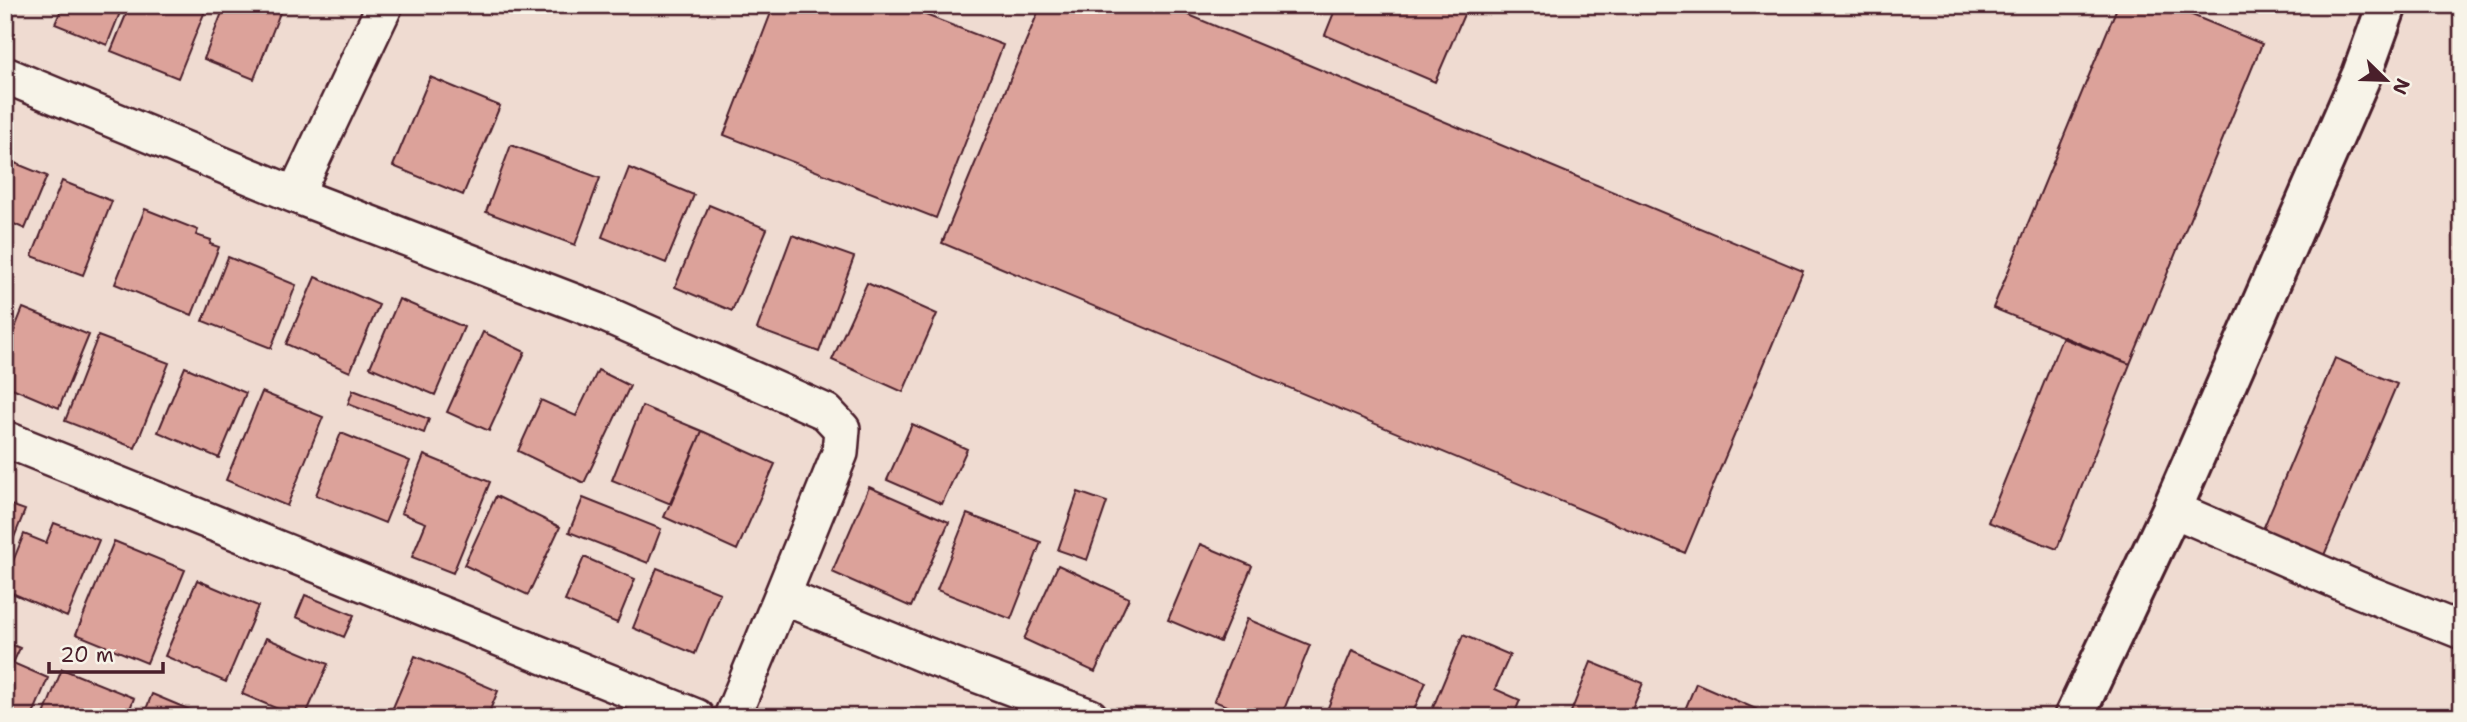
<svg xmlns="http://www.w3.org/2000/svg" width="2467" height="722" font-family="'Shantell Sans',sans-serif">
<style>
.building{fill:#dca29a;stroke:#4a1f2b;stroke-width:2}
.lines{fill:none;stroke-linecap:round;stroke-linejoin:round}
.minor-casing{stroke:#4a1f2b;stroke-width:40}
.tertiary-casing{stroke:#4a1f2b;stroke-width:44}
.minor{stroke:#f7f3e8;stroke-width:35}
.tertiary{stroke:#f7f3e8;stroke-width:38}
</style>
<rect width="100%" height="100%" fill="#efdbd1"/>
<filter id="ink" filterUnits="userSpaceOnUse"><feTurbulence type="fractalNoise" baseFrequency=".0143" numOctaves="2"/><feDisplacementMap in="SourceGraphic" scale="14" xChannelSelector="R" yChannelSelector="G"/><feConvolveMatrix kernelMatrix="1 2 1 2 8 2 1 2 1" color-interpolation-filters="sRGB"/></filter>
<g filter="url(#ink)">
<path class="building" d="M 63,5 L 123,5 L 107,45 L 55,24 Z
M 130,5 L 207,6 L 178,78 L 111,51 Z
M 225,5 L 283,5 L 254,79 L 204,59 Z
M 774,5 L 900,5 L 1003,45 L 936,218 L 724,135 Z
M 1041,5 L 1165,5 L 1803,271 L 1685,553 L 942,243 Z
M 1337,5 L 1468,5 L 1435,82 L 1325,35 Z
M 2118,5 L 2168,5 L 2262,44 L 2130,364 L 1993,308 Z
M 430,77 L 500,106 L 463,195 L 393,166 Z
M 511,145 L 600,178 L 575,245 L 486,212 Z
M 5,159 L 47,176 L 25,229 L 5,220 Z
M 629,168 L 694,195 L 666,263 L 602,237 Z
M 62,181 L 112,201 L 83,275 L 32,256 Z
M 709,205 L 767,229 L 732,311 L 675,287 Z
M 145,209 L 198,230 L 196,235 L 211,240 L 210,244 L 219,247 L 192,315 L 115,284 Z
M 792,235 L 854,257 L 819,352 L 757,329 Z
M 228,257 L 296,285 L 271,348 L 203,321 Z
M 315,277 L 379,305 L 350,372 L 286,344 Z
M 867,283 L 937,314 L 903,392 L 832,360 Z
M 399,299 L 464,327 L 435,395 L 370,367 Z
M 23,308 L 89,335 L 59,408 L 5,385 L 5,353 Z
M 483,332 L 525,352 L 489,431 L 447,412 Z
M 98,336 L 169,363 L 135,448 L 65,421 Z
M 2062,338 L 2130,364 L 2057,549 L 1988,522 Z
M 2335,358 L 2397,384 L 2322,560 L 2261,534 Z
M 185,367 L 246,393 L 219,458 L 158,432 Z
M 598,370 L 630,386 L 584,483 L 518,451 L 541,400 L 576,416 Z
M 353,390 L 429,419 L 424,433 L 348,404 Z
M 262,392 L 323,417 L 287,506 L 226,480 Z
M 642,406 L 702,431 L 671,504 L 612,480 Z
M 912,424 L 967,449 L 942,504 L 887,480 Z
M 702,431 L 775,464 L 737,550 L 664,517 Z
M 341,433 L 410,461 L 385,523 L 316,495 Z
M 424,455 L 490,482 L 453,573 L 412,557 L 426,523 L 401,513 Z
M 869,487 L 949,522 L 911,607 L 832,572 Z
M 1078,492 L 1107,502 L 1087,560 L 1058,550 Z
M 496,496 L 560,527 L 528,595 L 464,565 Z
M 583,498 L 661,529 L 648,563 L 569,532 Z
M 5,503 L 25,510 L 5,560 Z
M 967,514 L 1041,542 L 1011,619 L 937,590 Z
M 54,523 L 99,540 L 67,617 L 5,590 L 5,581 L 24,534 L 46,543 Z
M 114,541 L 185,570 L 147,663 L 76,634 Z
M 1200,544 L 1252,566 L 1220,642 L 1168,620 Z
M 584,557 L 635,579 L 617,623 L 565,601 Z
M 1058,565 L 1129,598 L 1095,672 L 1024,639 Z
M 657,568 L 720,593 L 695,654 L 633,628 Z
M 197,580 L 258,606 L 226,682 L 165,656 Z
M 305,595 L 354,615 L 344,637 L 296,617 Z
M 1247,619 L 1310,645 L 1281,717 L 1254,717 L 1214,701 Z
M 1463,635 L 1510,655 L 1495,689 L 1520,700 L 1513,717 L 1429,717 Z
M 266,638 L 328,664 L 305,717 L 297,717 L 242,694 Z
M 5,642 L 20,648 L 13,663 L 48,678 L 32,717 L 5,717 Z
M 1352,650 L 1426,682 L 1411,717 L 1324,717 Z
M 415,656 L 498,691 L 487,717 L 389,717 Z
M 1591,662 L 1643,683 L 1629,717 L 1569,717 Z
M 62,669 L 134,698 L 127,717 L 43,717 Z
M 1696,683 L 1756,709 L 1752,717 L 1682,717 Z
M 152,694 L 207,717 L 143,717 Z"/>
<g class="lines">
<defs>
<path id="minor" d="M 5,75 L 295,195 L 603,313 L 826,412 L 842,429 L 840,453 L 782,596 L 928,656 L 1090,717
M 295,195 L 385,5
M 5,439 L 696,717
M 2172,509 L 2359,590 L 2462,631
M 732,717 L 782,596"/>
<path id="tertiary" d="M 2074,717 L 2172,509 L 2362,74 L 2387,5"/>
</defs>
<use href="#minor" class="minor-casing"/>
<use href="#tertiary" class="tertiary-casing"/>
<use href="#minor" class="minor"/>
<use href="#tertiary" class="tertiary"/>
</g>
</g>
<rect width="2467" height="722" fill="none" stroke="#f7f3e8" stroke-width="28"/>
<rect x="14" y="14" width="2439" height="694" fill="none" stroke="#4a1f2b" stroke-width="2.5" filter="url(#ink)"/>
<g transform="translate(2386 80) rotate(113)" stroke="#f7f3e8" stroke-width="5" paint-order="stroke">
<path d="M0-5L12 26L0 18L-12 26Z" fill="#4a1f2b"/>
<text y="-10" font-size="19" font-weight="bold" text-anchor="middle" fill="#4a1f2b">N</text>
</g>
<path d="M49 662v10h114v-10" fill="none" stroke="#4a1f2b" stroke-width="3.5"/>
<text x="60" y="662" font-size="21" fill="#4a1f2b" stroke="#f7f3e8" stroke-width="5" paint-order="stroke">20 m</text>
</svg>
